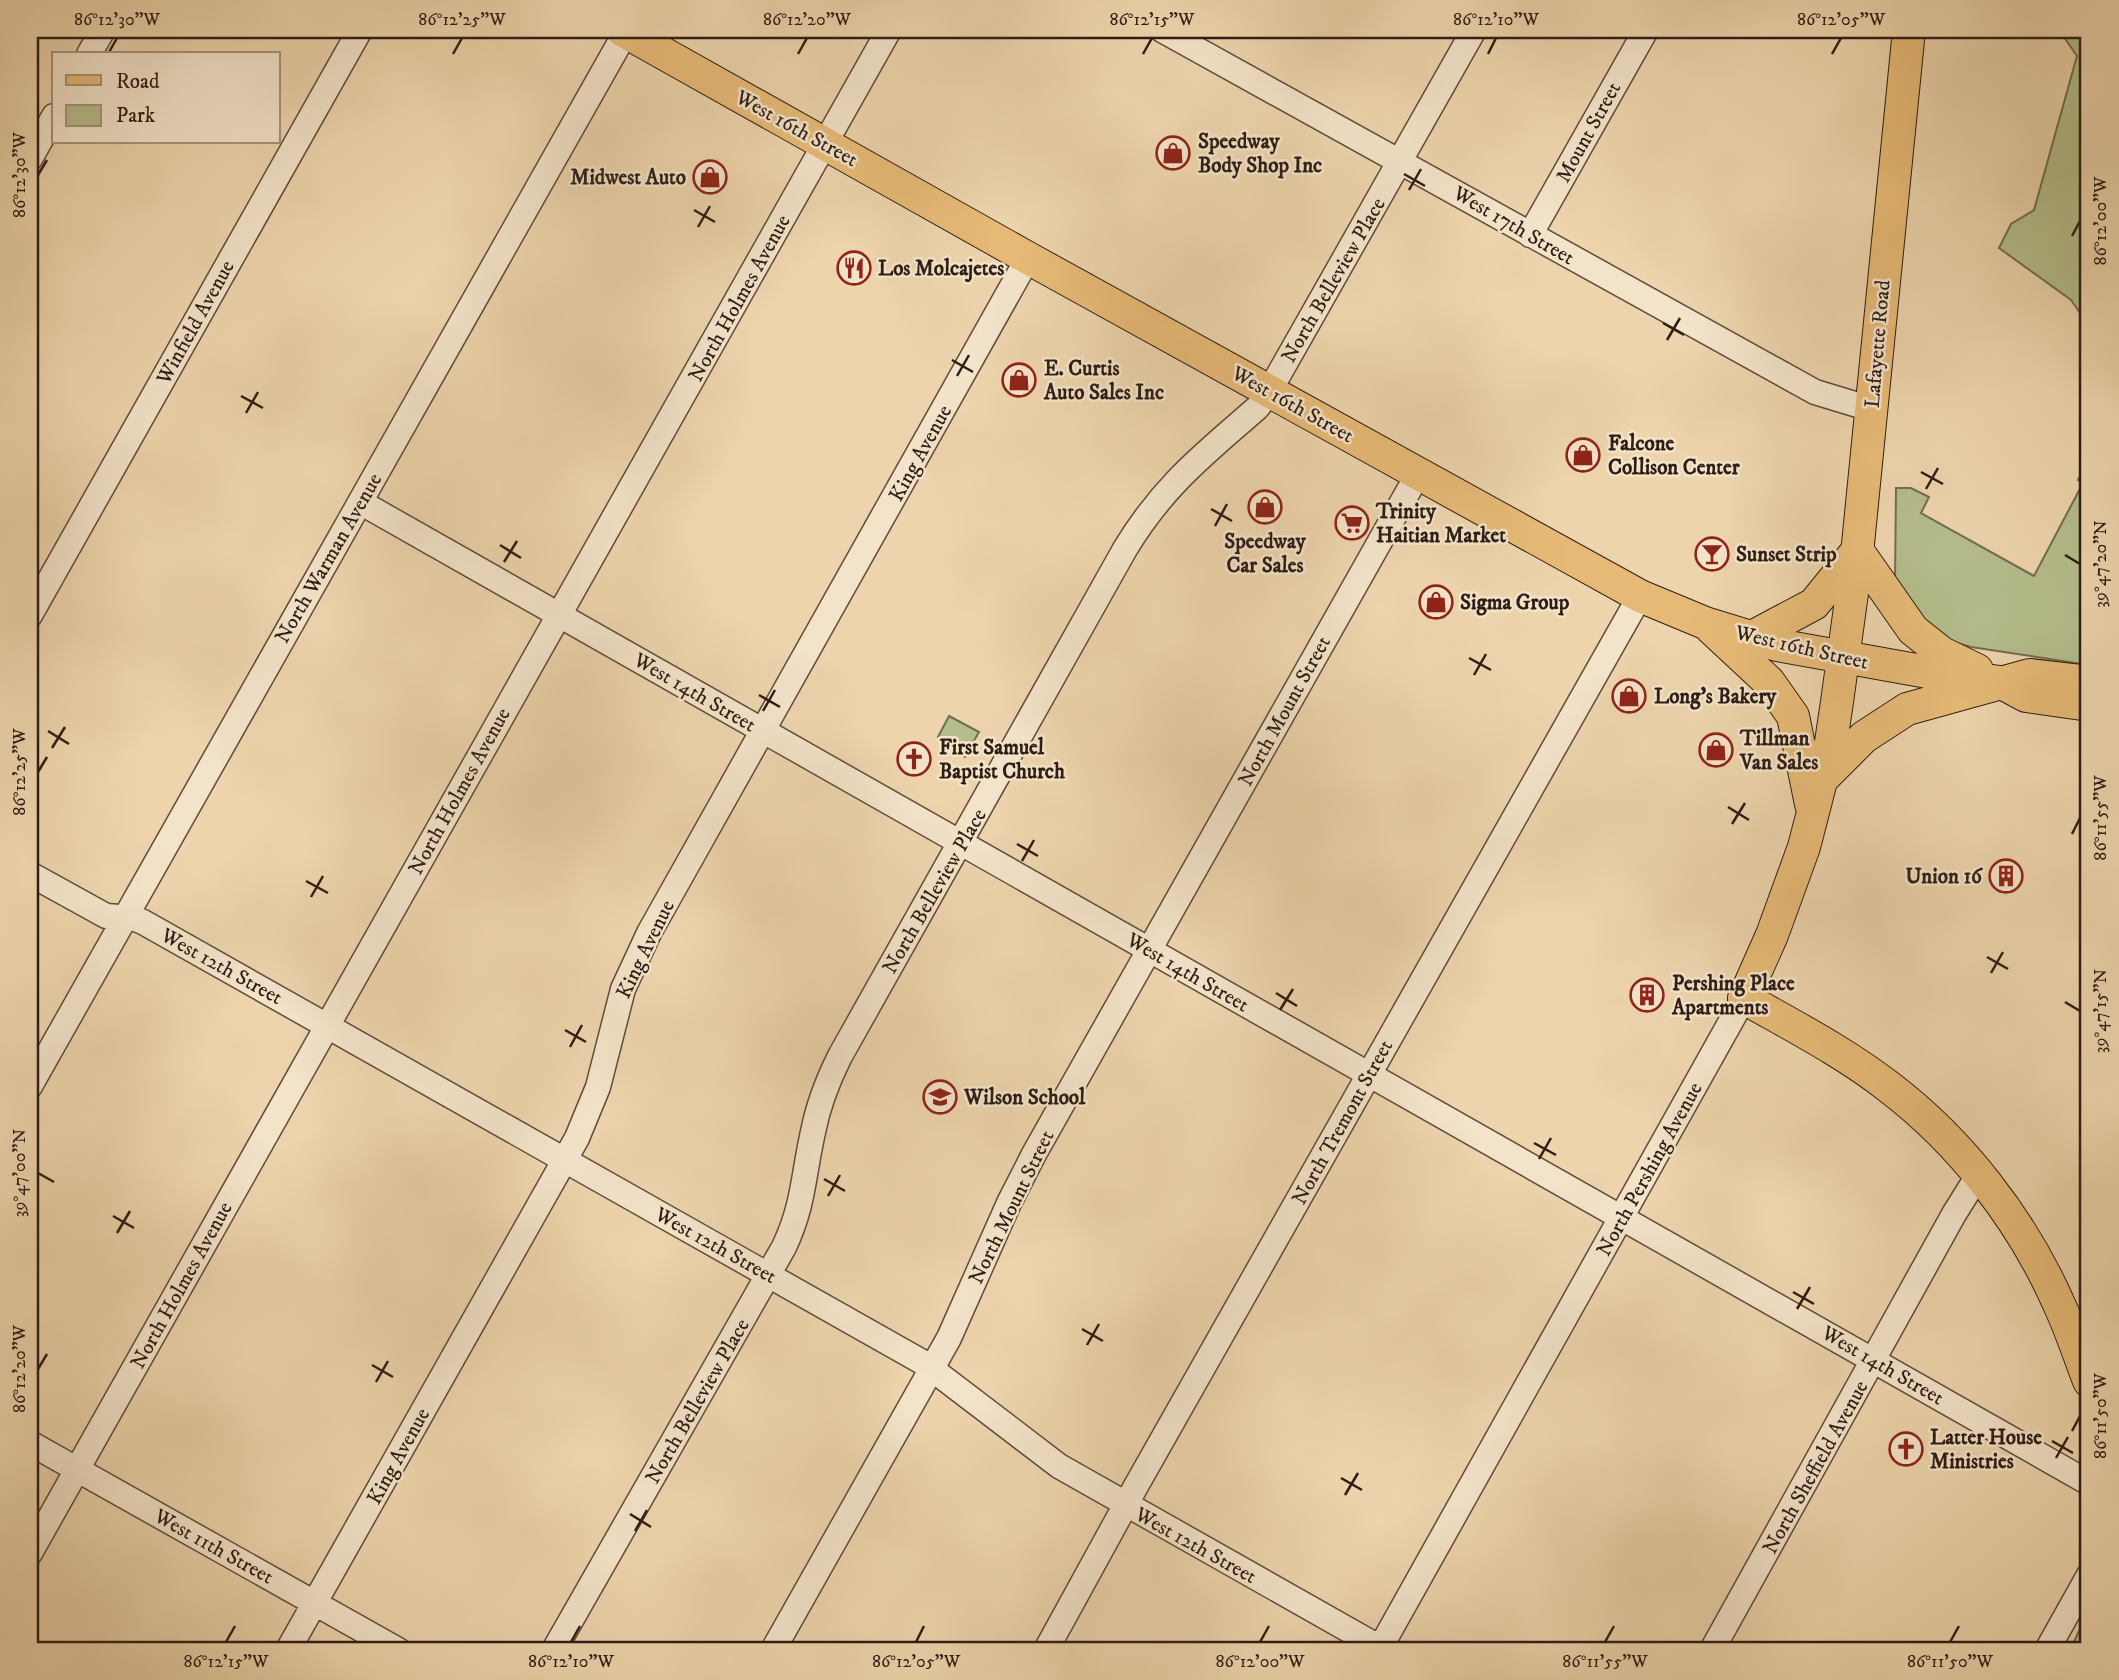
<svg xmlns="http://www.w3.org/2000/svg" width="2119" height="1680" font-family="'IM FELL DW Pica',serif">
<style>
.green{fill:#b5bd8c;stroke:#726d50;stroke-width:2}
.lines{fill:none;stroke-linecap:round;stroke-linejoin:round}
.minor-casing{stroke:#5e4b3b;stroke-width:27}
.major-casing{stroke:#2e1d15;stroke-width:34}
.minor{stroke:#f3e3c9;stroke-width:24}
.major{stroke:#e6ba76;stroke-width:32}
.ticks{fill:none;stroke:#2e1d15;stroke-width:2.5}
.labels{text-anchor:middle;stroke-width:5;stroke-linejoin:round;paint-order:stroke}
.street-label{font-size:21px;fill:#2e1d15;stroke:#f3e3c9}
.poi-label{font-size:21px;font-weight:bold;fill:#2e1d15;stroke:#f3e3c9;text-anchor:start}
.neatline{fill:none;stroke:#2e1d15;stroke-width:2.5}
.ticks-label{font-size:18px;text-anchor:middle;fill:#2e1d15}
</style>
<rect width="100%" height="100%" fill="#edd4ac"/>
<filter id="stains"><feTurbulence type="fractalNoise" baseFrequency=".00286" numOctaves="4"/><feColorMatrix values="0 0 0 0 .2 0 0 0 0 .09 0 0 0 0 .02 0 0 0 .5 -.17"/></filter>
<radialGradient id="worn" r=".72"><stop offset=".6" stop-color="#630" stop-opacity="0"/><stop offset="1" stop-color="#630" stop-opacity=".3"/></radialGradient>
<path class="green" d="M 2059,30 L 2089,30 L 2089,665 L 1971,647 L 1950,641 L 1927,626 L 1895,579 L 1896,488 L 1911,488 L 1929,497 L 1921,513 L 2034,576 L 2083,483 L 2078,480 L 2088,462 L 2085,320 L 2071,300 L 1999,248 L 2011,224 L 2034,210 L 2077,56 Z
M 949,716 L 979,732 L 965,757 L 944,745 L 946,742 L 938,737 Z
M 2089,1610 L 2089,1650 L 2070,1650 Z"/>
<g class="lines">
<defs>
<path id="minor" d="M 1162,30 L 1815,392 L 1871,409
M 89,54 L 103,30
M 30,159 L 54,116
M 1530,235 L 1646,30
M 360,502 L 2089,1483
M 30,615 L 360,30
M 30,874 L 106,916 L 133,918 L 143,922 L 924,1363 L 1059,1466 L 1384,1650
M 30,1086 L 627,30
M 30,1443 L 398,1650
M 30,1553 L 889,30
M 288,1650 L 577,1138 L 598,1087 L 623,989 L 649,933 L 1028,258
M 554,1650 L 784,1247 C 804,1205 803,1176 813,1132 C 818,1106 828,1080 840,1056 L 1125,549 C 1163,486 1203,455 1257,408 L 1266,397 L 1474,30
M 773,1650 L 949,1338 L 1009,1203 L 1034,1154 L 1418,474
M 1046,1650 L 1136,1486 L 1640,596
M 1379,1650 L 1744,998
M 1712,1650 L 1954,1214 L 1979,1174
M 2047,1650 L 2089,1575"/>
<path id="major" d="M 622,30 L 1028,258 L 1640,596 L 1705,623 L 1777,645 L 1933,673 L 2000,682 L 2026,696 L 2089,705
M 1909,30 L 1856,564 L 1837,702 L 1831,742 L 1804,847 L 1772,935 L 1744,998 C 1793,1026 1844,1052 1889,1087 C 1961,1142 2021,1219 2058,1302 C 2070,1327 2079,1355 2089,1381
M 1857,550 L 1913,630 L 1942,653 L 1977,670
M 1711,628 L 1769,682 L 1793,716 L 1811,804
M 1752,637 L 1814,604 L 1857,551
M 1821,780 L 1864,737 L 1907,709 L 2030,675 L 2089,682"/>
</defs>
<use href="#minor" class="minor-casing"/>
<use href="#major" class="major-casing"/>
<use href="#minor" class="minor"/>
<use href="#major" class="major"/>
</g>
<path class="ticks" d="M 108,54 L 117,38M 453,54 L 462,38M 798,54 L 807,38M 1143,54 L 1152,38M 1488,54 L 1496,38M 1832,54 L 1841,38M 1404,174 L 1425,186M 38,175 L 47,160M 1409,190 L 1421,169M 694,210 L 715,222M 698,227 L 710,206M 2072,236 L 2080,221M 1663,323 L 1684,335M 1667,340 L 1680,318M 952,360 L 973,372M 957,376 L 969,355M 241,396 L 263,408M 246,413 L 258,392M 1921,472 L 1943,484M 1926,489 L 1938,468M 1211,509 L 1232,521M 1215,526 L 1227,504M 500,545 L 521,558M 2065,555 L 2080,564M 504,562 L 517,541M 1469,658 L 1491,670M 1474,675 L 1486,654M 759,695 L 780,707M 763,711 L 775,690M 48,731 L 69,744M 52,748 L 65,727M 38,772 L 47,757M 1728,807 L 1749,820M 1732,824 L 1745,803M 2072,834 L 2080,818M 1017,844 L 1038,856M 1022,861 L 1034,840M 306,881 L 328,893M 311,897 L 323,876M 1987,957 L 2008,969M 1991,973 L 2003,952M 1276,993 L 1297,1006M 2065,1002 L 2080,1011M 1280,1010 L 1293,989M 565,1030 L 586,1042M 570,1047 L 582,1025M 1534,1143 L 1556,1155M 1539,1159 L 1551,1138M 38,1173 L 54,1182M 824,1179 L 845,1191M 828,1196 L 840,1175M 113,1216 L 134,1228M 117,1233 L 130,1211M 1793,1292 L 1814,1304M 1797,1309 L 1810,1287M 1082,1329 L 1103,1341M 1087,1345 L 1099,1324M 372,1365 L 393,1377M 38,1369 L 47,1354M 376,1382 L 388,1361M 2072,1431 L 2080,1416M 2052,1441 L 2073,1453M 2056,1458 L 2068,1437M 1341,1478 L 1362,1490M 1345,1495 L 1358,1473M 630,1514 L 651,1527M 635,1531 L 647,1510M 226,1642 L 235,1626M 571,1642 L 580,1626M 916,1642 L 924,1626M 1260,1642 L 1269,1626M 1605,1642 L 1614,1626M 1950,1642 L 1959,1626"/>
<defs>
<symbol id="shop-ring" viewBox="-11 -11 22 22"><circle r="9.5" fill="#f3e3c9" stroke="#8f2418" stroke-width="1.5"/><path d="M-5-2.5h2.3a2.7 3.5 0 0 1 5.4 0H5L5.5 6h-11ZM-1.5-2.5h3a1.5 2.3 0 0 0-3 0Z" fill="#8f2418"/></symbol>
<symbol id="restaurant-ring" viewBox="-11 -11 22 22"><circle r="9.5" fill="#f3e3c9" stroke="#8f2418" stroke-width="1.5"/><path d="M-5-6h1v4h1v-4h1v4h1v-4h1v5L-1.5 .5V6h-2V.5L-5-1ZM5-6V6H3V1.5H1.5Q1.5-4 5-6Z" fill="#8f2418"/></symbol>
<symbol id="supermarket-ring" viewBox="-11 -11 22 22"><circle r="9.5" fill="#f3e3c9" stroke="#8f2418" stroke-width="1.5"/><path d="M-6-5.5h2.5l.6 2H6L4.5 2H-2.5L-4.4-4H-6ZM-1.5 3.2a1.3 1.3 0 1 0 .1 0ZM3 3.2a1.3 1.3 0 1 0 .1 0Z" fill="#8f2418"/></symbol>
<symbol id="bar-ring" viewBox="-11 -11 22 22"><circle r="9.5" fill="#f3e3c9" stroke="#8f2418" stroke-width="1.5"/><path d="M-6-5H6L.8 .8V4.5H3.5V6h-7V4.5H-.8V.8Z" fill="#8f2418"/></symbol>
<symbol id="church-ring" viewBox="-11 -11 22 22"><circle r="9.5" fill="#f3e3c9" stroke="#8f2418" stroke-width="1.5"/><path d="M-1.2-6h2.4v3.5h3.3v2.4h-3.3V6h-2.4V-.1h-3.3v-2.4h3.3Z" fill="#8f2418"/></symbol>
<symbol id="building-ring" viewBox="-11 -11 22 22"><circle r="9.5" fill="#f3e3c9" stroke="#8f2418" stroke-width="1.5"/><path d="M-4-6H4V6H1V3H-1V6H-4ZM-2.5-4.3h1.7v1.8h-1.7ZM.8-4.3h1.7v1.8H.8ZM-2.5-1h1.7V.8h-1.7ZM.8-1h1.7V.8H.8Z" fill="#8f2418"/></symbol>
<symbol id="school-ring" viewBox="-11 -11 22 22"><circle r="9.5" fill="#f3e3c9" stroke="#8f2418" stroke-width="1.5"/><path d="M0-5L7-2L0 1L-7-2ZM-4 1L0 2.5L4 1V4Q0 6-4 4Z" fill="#8f2418"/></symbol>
</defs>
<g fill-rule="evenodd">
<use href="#shop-ring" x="1154" y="134" width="38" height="38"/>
<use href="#shop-ring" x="691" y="158" width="38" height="38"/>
<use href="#restaurant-ring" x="835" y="249" width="38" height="38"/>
<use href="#shop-ring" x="1000" y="361" width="38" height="38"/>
<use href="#shop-ring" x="1564" y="436" width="38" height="38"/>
<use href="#shop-ring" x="1246" y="488" width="38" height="38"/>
<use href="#supermarket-ring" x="1333" y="504" width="38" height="38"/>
<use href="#bar-ring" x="1693" y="535" width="38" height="38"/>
<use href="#shop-ring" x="1417" y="583" width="38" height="38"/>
<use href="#shop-ring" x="1610" y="677" width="38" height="38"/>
<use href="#shop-ring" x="1697" y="731" width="38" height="38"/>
<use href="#church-ring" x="895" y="740" width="38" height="38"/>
<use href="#building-ring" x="1987" y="857" width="38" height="38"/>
<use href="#building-ring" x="1628" y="976" width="38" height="38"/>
<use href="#school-ring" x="921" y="1078" width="38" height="38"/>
<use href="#church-ring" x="1887" y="1430" width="38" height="38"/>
</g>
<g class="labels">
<g class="street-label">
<text transform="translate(797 128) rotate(29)" y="7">West 16th Street</text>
<text transform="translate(1588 132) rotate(-61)" y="7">Mount Street</text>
<text transform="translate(1514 225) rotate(30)" y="7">West 17th Street</text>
<text transform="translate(1333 280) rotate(-60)" y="7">North Belleview Place</text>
<text transform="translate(739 298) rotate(-61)" y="7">North Holmes Avenue</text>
<text transform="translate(195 322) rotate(-61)" y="7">Winfield Avenue</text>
<text transform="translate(1877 344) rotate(-85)" y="7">Lafayette Road</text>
<text transform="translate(1293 404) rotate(29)" y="7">West 16th Street</text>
<text transform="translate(920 453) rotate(-61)" y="7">King Avenue</text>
<text transform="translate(328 558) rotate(-60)" y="7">North Warman Avenue</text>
<text transform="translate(1802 647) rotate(13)" y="7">West 16th Street</text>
<text transform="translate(695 692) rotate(30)" y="7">West 14th Street</text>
<text transform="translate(1284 711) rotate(-61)" y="7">North Mount Street</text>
<text transform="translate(459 791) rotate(-61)" y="7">North Holmes Avenue</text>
<text transform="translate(934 891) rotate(-60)" y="7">North Belleview Place</text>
<text transform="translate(645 949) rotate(-64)" y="7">King Avenue</text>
<text transform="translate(222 966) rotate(29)" y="7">West 12th Street</text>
<text transform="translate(1188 972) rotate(30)" y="7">West 14th Street</text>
<text transform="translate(1342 1122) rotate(-61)" y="7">North Tremont Street</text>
<text transform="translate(1649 1169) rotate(-61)" y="7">North Pershing Avenue</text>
<text transform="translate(1011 1207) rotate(-64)" y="7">North Mount Street</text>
<text transform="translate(716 1245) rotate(29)" y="7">West 12th Street</text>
<text transform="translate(181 1285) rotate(-61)" y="7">North Holmes Avenue</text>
<text transform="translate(1883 1365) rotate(30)" y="7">West 14th Street</text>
<text transform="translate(697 1401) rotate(-60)" y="7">North Belleview Place</text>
<text transform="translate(398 1456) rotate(-61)" y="7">King Avenue</text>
<text transform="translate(1815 1467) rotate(-61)" y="7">North Sheffield Avenue</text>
<text transform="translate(1196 1545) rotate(29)" y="7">West 12th Street</text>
<text transform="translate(214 1546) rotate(29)" y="7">West 11th Street</text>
</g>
<g class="poi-label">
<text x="1198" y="148">Speedway<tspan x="1198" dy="24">Body Shop Inc</tspan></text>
<text x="686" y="184" text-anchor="end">Midwest Auto</text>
<text x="878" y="275">Los Molcajetes</text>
<text x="1044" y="375">E. Curtis<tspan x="1044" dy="24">Auto Sales Inc</tspan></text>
<text x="1608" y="450">Falcone<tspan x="1608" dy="24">Collison Center</tspan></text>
<text x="1376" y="518">Trinity<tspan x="1376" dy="24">Haitian Market</tspan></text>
<text x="1265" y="548" text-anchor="middle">Speedway<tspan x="1265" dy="24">Car Sales</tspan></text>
<text x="1736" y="561">Sunset Strip</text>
<text x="1460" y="609">Sigma Group</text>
<text x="1654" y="703">Long's Bakery</text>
<text x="1740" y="745">Tillman<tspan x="1740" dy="24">Van Sales</tspan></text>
<text x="939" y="754">First Samuel<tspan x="939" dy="24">Baptist Church</tspan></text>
<text x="1982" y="883" text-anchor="end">Union 16</text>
<text x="1672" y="990">Pershing Place<tspan x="1672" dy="24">Apartments</tspan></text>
<text x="964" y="1104">Wilson School</text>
<text x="1930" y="1444">Latter House<tspan x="1930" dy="24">Ministries</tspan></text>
</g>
</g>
<rect width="2119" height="1680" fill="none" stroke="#edd4ac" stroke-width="77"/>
<rect x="52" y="52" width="228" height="91" fill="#f3e3c9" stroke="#a49481" stroke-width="2"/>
<rect x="66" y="75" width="35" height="10" fill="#e6ba76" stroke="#a49481" stroke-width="2"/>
<text x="116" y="88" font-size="21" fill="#2e1d15">Road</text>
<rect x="66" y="105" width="35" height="21" fill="#b5bd8c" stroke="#a49481" stroke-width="2"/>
<text x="116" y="122" font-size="21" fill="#2e1d15">Park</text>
<rect x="38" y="38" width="2042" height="1604" class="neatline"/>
<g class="ticks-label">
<text x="117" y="25">86°12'30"W</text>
<text x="462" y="25">86°12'25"W</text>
<text x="807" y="25">86°12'20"W</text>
<text x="1152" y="25">86°12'15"W</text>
<text x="1496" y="25">86°12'10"W</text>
<text x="1841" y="25">86°12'05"W</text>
<text transform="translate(19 175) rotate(-90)" y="6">86°12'30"W</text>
<text transform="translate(2100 221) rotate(-90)" y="6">86°12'00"W</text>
<text transform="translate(2100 564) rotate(-90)" y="6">39°47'20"N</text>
<text transform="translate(19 772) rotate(-90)" y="6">86°12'25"W</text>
<text transform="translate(2100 818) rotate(-90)" y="6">86°11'55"W</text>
<text transform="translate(2100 1011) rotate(-90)" y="6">39°47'15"N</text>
<text transform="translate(19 1173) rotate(-90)" y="6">39°47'00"N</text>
<text transform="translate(19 1369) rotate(-90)" y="6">86°12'20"W</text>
<text transform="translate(2100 1416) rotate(-90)" y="6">86°11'50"W</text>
<text x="226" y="1667">86°12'15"W</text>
<text x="571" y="1667">86°12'10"W</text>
<text x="916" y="1667">86°12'05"W</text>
<text x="1260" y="1667">86°12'00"W</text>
<text x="1605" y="1667">86°11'55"W</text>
<text x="1950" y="1667">86°11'50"W</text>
</g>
<rect width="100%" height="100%" filter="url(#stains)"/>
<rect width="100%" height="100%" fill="url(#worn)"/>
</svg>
